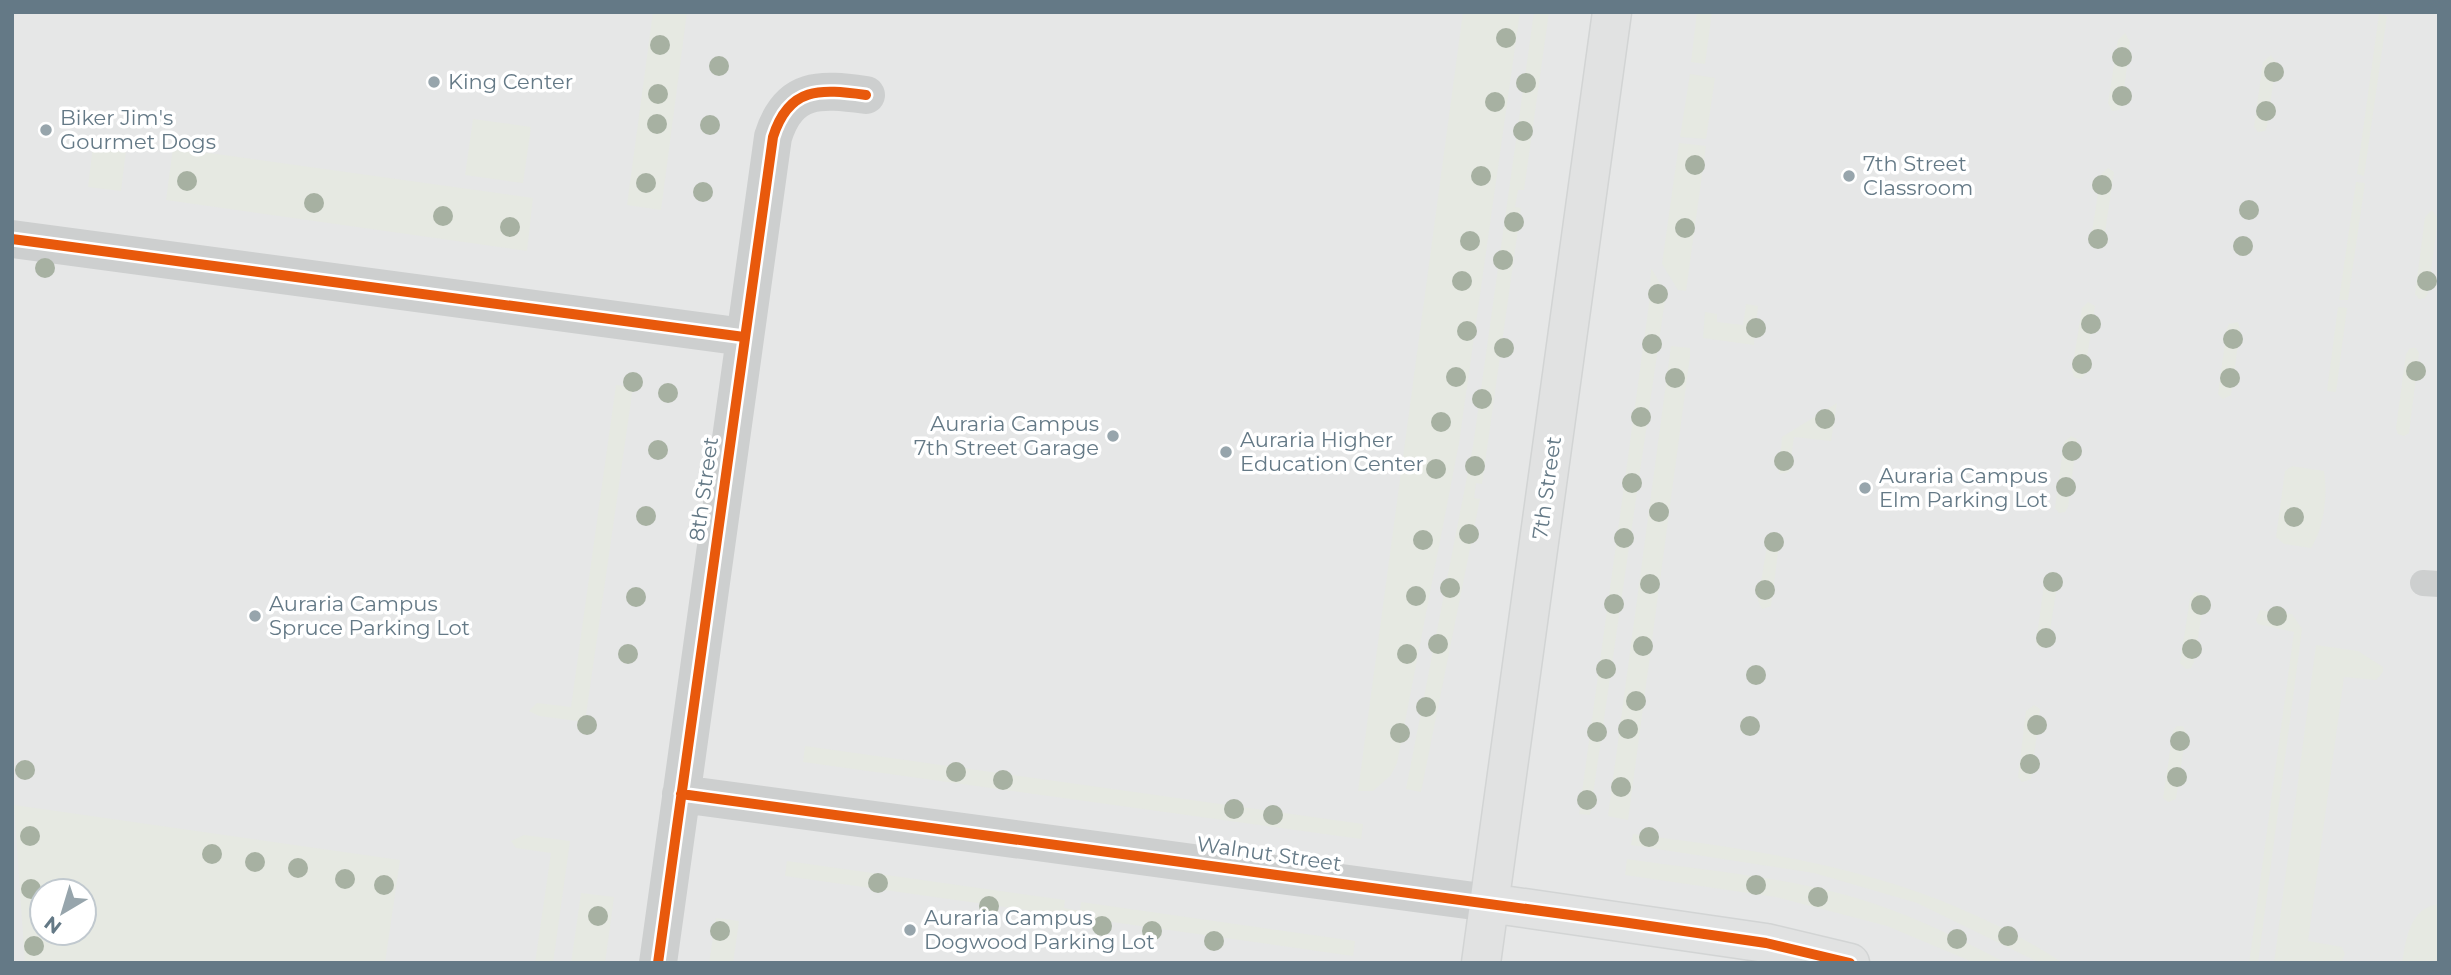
<svg xmlns="http://www.w3.org/2000/svg" width="2451" height="975" font-family="Montserrat,sans-serif">
<style>
.built{fill:#e6e7e7;fill-rule:evenodd}
.green{fill:#e6e9e2;fill-rule:evenodd}
.lines{fill:none;stroke-linecap:round;stroke-linejoin:round}
.secondary-casing{stroke:#d2d4d4;stroke-width:41}
.lane{stroke:#cdcfcf;stroke-width:26}
.street{stroke:#cdcfcf;stroke-width:38}
.secondary{stroke:#e1e2e2;stroke-width:38}
.cycleway-casing{stroke:#fff;stroke-width:15}
.cycleway{stroke:#e8590c;stroke-width:10}
.tree{fill:#a7b1a2}
.poi-dot{fill:#97a5ac;stroke:#fff;stroke-width:2.5}
.labels{text-anchor:middle;stroke-width:7;stroke-linejoin:round;paint-order:stroke}
.poi-label{font-size:21px;fill:#647986;stroke:#fff;text-anchor:start}
.street-label{font-size:21px;fill:#647986;stroke:#fff}
</style>
<rect width="100%" height="100%" fill="#f6f6f4"/>
<path class="built" d="M 12,12 L 2439,12 L 2439,963 L 12,963 ZM 42,891 L 84,891 L 84,933 L 42,933 Z"/>
<path class="green" d="M 653,12 L 687,12 L 661,210 L 627,205 Z
M 1463,12 L 1520,12 L 1459,443 L 1397,763 L 1391,775 L 1373,791 L 1358,791 Z
M 1534,12 L 1549,12 L 1524,190 L 1518,190 L 1515,207 L 1521,208 L 1482,484 L 1476,483 L 1474,498 L 1480,499 L 1421,792 L 1406,789 L 1473,446 Z
M 1697,12 L 1712,12 L 1705,64 L 1691,62 Z
M 2379,14 L 2387,16 L 2364,176 L 2357,174 Z
M 2125,33 L 2130,42 L 2122,105 L 2119,110 L 2112,111 L 2108,103 L 2118,40 Z
M 2271,55 L 2276,63 L 2267,126 L 2265,131 L 2258,132 L 2254,127 L 2263,62 Z
M 1690,74 L 1715,78 L 1706,139 L 1680,137 Z
M 473,119 L 531,127 L 523,183 L 465,175 Z
M 94,138 L 127,142 L 121,191 L 88,187 Z
M 1679,143 L 1706,146 L 1686,291 L 1678,290 L 1662,264 Z
M 173,148 L 533,198 L 527,251 L 166,200 Z
M 2108,168 L 2114,172 L 2104,239 L 2096,245 L 2091,238 L 2101,174 Z
M 2356,182 L 2365,183 L 2348,300 L 2339,300 Z
M 2432,210 L 2438,219 L 2428,293 L 2425,298 L 2419,299 L 2415,294 L 2425,217 Z
M 1651,268 L 1666,293 L 1590,815 L 1579,814 L 1649,304 Z
M 2088,302 L 2095,306 L 2084,376 L 2080,379 L 2074,377 L 2072,370 L 2082,308 Z
M 1746,304 L 1758,306 L 1754,345 L 1703,338 L 1705,312 L 1717,314 L 1717,322 L 1743,325 Z
M 2338,307 L 2347,308 L 2336,392 L 2327,391 Z
M 2238,322 L 2240,330 L 2231,395 L 2223,399 L 2218,394 L 2227,328 L 2229,324 Z
M 1671,346 L 1690,348 L 1690,356 L 1628,820 L 1608,816 Z
M 2410,348 L 2416,348 L 2419,353 L 2409,433 L 2404,436 L 2398,434 L 2396,428 L 2406,354 Z
M 616,385 L 633,387 L 585,722 L 539,716 L 529,711 L 537,703 L 571,707 Z
M 1837,403 L 1831,441 L 1794,437 L 1789,472 L 1779,474 L 1782,437 Z
M 2071,436 L 2077,439 L 2068,507 L 2065,512 L 2059,513 L 2055,508 L 2064,442 Z
M 2292,466 L 2324,471 C 2328,495 2324,528 2311,548 L 2284,544 L 2276,537 L 2285,471 Z
M 1774,532 L 1780,537 L 1771,606 L 1762,609 L 1758,601 L 1768,539 Z
M 2052,571 L 2058,579 L 2048,644 L 2040,648 L 2036,643 L 2045,577 Z
M 2195,592 L 2201,593 L 2204,600 L 2194,662 L 2191,668 L 2186,669 L 2180,663 L 2190,598 Z
M 2260,610 L 2292,614 L 2302,629 L 2258,963 L 2249,963 L 2294,632 L 2258,624 L 2256,620 Z
M 2316,645 L 2358,651 L 2383,667 L 2383,672 L 2376,680 L 2344,677 L 2308,941 L 2342,947 L 2345,954 L 2341,963 L 2274,963 Z
M 2034,705 L 2040,709 L 2031,779 L 2022,782 L 2018,777 L 2026,711 Z
M 2177,726 L 2183,726 L 2186,733 L 2176,799 L 2168,802 L 2163,798 L 2173,731 Z
M 805,746 L 1363,824 L 1361,839 L 803,762 Z
M 14,805 L 400,860 L 385,963 L 25,963 ZM 42,891 L 84,891 L 84,933 L 42,933 Z
M 1633,834 C 1789,854 1927,875 2063,963 L 2040,963 L 1917,903 L 1814,873 L 1631,845 Z
M 524,835 L 570,841 L 553,963 L 535,963 L 551,853 L 516,848 L 511,841 Z
M 1627,859 C 1714,872 1807,878 1889,909 C 1930,924 1968,943 2006,963 L 1975,963 L 1887,926 L 1776,897 L 1625,875 Z
M 787,861 L 1065,900 L 1064,908 L 1080,911 L 1081,902 L 1355,941 L 1353,956 L 785,876 Z
M 581,893 L 614,897 L 605,963 L 571,963 Z
M 2439,904 L 2439,963 L 2402,963 C 2406,939 2410,907 2439,904 Z
M 716,918 L 739,921 L 733,963 L 709,963 Z"/>
<g class="lines">
<defs>
<path id="secondary" d="M 1489,903 L 1766,943 L 1850,963
M 1481,963 L 1612,12"/>
</defs>
<use href="#secondary" class="secondary-casing"/>
<path class="lane" d="M 2423,583 L 2439,584"/>
<path class="street" d="M 12,239 L 744,337
M 681,794 L 1489,903
M 658,963 L 773,137 C 789,86 820,89 866,95"/>
<use href="#secondary" class="secondary"/>
<defs>
<path id="cycleway" d="M 12,239 L 744,337
M 681,794 L 1622,922 L 1766,943 L 1850,963
M 658,963 L 773,137 C 789,86 820,89 866,95"/>
</defs>
<use href="#cycleway" class="cycleway-casing"/>
<use href="#cycleway" class="cycleway"/>
</g>
<g class="tree">
<circle cx="1506" cy="38" r="10"/>
<circle cx="660" cy="45" r="10"/>
<circle cx="2122" cy="57" r="10"/>
<circle cx="719" cy="66" r="10"/>
<circle cx="2274" cy="72" r="10"/>
<circle cx="1526" cy="83" r="10"/>
<circle cx="658" cy="94" r="10"/>
<circle cx="2122" cy="96" r="10"/>
<circle cx="1495" cy="102" r="10"/>
<circle cx="2266" cy="111" r="10"/>
<circle cx="657" cy="124" r="10"/>
<circle cx="710" cy="125" r="10"/>
<circle cx="1523" cy="131" r="10"/>
<circle cx="1695" cy="165" r="10"/>
<circle cx="1481" cy="176" r="10"/>
<circle cx="187" cy="181" r="10"/>
<circle cx="646" cy="183" r="10"/>
<circle cx="2102" cy="185" r="10"/>
<circle cx="703" cy="192" r="10"/>
<circle cx="314" cy="203" r="10"/>
<circle cx="2249" cy="210" r="10"/>
<circle cx="443" cy="216" r="10"/>
<circle cx="1514" cy="222" r="10"/>
<circle cx="510" cy="227" r="10"/>
<circle cx="1685" cy="228" r="10"/>
<circle cx="2098" cy="239" r="10"/>
<circle cx="1470" cy="241" r="10"/>
<circle cx="2243" cy="246" r="10"/>
<circle cx="1503" cy="260" r="10"/>
<circle cx="45" cy="268" r="10"/>
<circle cx="1462" cy="281" r="10"/>
<circle cx="2427" cy="281" r="10"/>
<circle cx="1658" cy="294" r="10"/>
<circle cx="2091" cy="324" r="10"/>
<circle cx="1756" cy="328" r="10"/>
<circle cx="1467" cy="331" r="10"/>
<circle cx="2233" cy="339" r="10"/>
<circle cx="1652" cy="344" r="10"/>
<circle cx="1504" cy="348" r="10"/>
<circle cx="2082" cy="364" r="10"/>
<circle cx="2416" cy="371" r="10"/>
<circle cx="1456" cy="377" r="10"/>
<circle cx="1675" cy="378" r="10"/>
<circle cx="2230" cy="378" r="10"/>
<circle cx="633" cy="382" r="10"/>
<circle cx="668" cy="393" r="10"/>
<circle cx="1482" cy="399" r="10"/>
<circle cx="1641" cy="417" r="10"/>
<circle cx="1825" cy="419" r="10"/>
<circle cx="1441" cy="422" r="10"/>
<circle cx="658" cy="450" r="10"/>
<circle cx="2072" cy="451" r="10"/>
<circle cx="1784" cy="461" r="10"/>
<circle cx="1475" cy="466" r="10"/>
<circle cx="1436" cy="469" r="10"/>
<circle cx="1632" cy="483" r="10"/>
<circle cx="2066" cy="487" r="10"/>
<circle cx="1659" cy="512" r="10"/>
<circle cx="646" cy="516" r="10"/>
<circle cx="2294" cy="517" r="10"/>
<circle cx="1469" cy="534" r="10"/>
<circle cx="1624" cy="538" r="10"/>
<circle cx="1423" cy="540" r="10"/>
<circle cx="1774" cy="542" r="10"/>
<circle cx="2053" cy="582" r="10"/>
<circle cx="1650" cy="584" r="10"/>
<circle cx="1450" cy="588" r="10"/>
<circle cx="1765" cy="590" r="10"/>
<circle cx="1416" cy="596" r="10"/>
<circle cx="636" cy="597" r="10"/>
<circle cx="1614" cy="604" r="10"/>
<circle cx="2201" cy="605" r="10"/>
<circle cx="2277" cy="616" r="10"/>
<circle cx="2046" cy="638" r="10"/>
<circle cx="1438" cy="644" r="10"/>
<circle cx="1643" cy="646" r="10"/>
<circle cx="2192" cy="649" r="10"/>
<circle cx="628" cy="654" r="10"/>
<circle cx="1407" cy="654" r="10"/>
<circle cx="1606" cy="669" r="10"/>
<circle cx="1756" cy="675" r="10"/>
<circle cx="1636" cy="701" r="10"/>
<circle cx="1426" cy="707" r="10"/>
<circle cx="587" cy="725" r="10"/>
<circle cx="2037" cy="725" r="10"/>
<circle cx="1750" cy="726" r="10"/>
<circle cx="1628" cy="729" r="10"/>
<circle cx="1597" cy="732" r="10"/>
<circle cx="1400" cy="733" r="10"/>
<circle cx="2180" cy="741" r="10"/>
<circle cx="2030" cy="764" r="10"/>
<circle cx="25" cy="770" r="10"/>
<circle cx="956" cy="772" r="10"/>
<circle cx="2177" cy="777" r="10"/>
<circle cx="1003" cy="780" r="10"/>
<circle cx="1621" cy="787" r="10"/>
<circle cx="1587" cy="800" r="10"/>
<circle cx="1234" cy="809" r="10"/>
<circle cx="1273" cy="815" r="10"/>
<circle cx="30" cy="836" r="10"/>
<circle cx="1649" cy="837" r="10"/>
<circle cx="212" cy="854" r="10"/>
<circle cx="255" cy="862" r="10"/>
<circle cx="298" cy="868" r="10"/>
<circle cx="345" cy="879" r="10"/>
<circle cx="878" cy="883" r="10"/>
<circle cx="384" cy="885" r="10"/>
<circle cx="1756" cy="885" r="10"/>
<circle cx="31" cy="889" r="10"/>
<circle cx="1818" cy="897" r="10"/>
<circle cx="989" cy="906" r="10"/>
<circle cx="598" cy="916" r="10"/>
<circle cx="1102" cy="926" r="10"/>
<circle cx="720" cy="931" r="10"/>
<circle cx="1152" cy="931" r="10"/>
<circle cx="2008" cy="936" r="10"/>
<circle cx="1957" cy="939" r="10"/>
<circle cx="1214" cy="941" r="10"/>
<circle cx="34" cy="946" r="10"/>
</g>
<g class="poi-dot">
<circle cx="434" cy="82" r="7"/>
<circle cx="46" cy="130" r="7"/>
<circle cx="1849" cy="176" r="7"/>
<circle cx="1113" cy="436" r="7"/>
<circle cx="1226" cy="452" r="7"/>
<circle cx="1865" cy="488" r="7"/>
<circle cx="255" cy="616" r="7"/>
<circle cx="910" cy="930" r="7"/>
</g>
<g class="labels">
<g class="poi-label">
<text x="448" y="89">King Center</text>
<text x="60" y="125">Biker Jim's<tspan x="60" dy="24">Gourmet Dogs</tspan></text>
<text x="1863" y="171">7th Street<tspan x="1863" dy="24">Classroom</tspan></text>
<text x="1099" y="431" text-anchor="end">Auraria Campus<tspan x="1099" dy="24">7th Street Garage</tspan></text>
<text x="1240" y="447">Auraria Higher<tspan x="1240" dy="24">Education Center</tspan></text>
<text x="1879" y="483">Auraria Campus<tspan x="1879" dy="24">Elm Parking Lot</tspan></text>
<text x="269" y="611">Auraria Campus<tspan x="269" dy="24">Spruce Parking Lot</tspan></text>
<text x="924" y="925">Auraria Campus<tspan x="924" dy="24">Dogwood Parking Lot</tspan></text>
</g>
<g class="street-label">
<text transform="translate(1547 488) rotate(-82)" y="7">7th Street</text>
<text transform="translate(704 489) rotate(-82)" y="7">8th Street</text>
<text transform="translate(1269 854) rotate(8)" y="7">Walnut Street</text>
</g>
</g>
<rect width="2451" height="975" fill="none" stroke="#647986" stroke-width="28"/>
<g transform="translate(63 912) rotate(218)"><circle r="33" fill="#ffffff" stroke="#c1c9cf" stroke-width="2"/>
<path d="M0-5L12 26L0 18L-12 26Z" fill="#97a5ac"/>
<text y="-10" font-size="19" font-weight="bold" text-anchor="middle" fill="#647986">N</text>
</g>
</svg>
